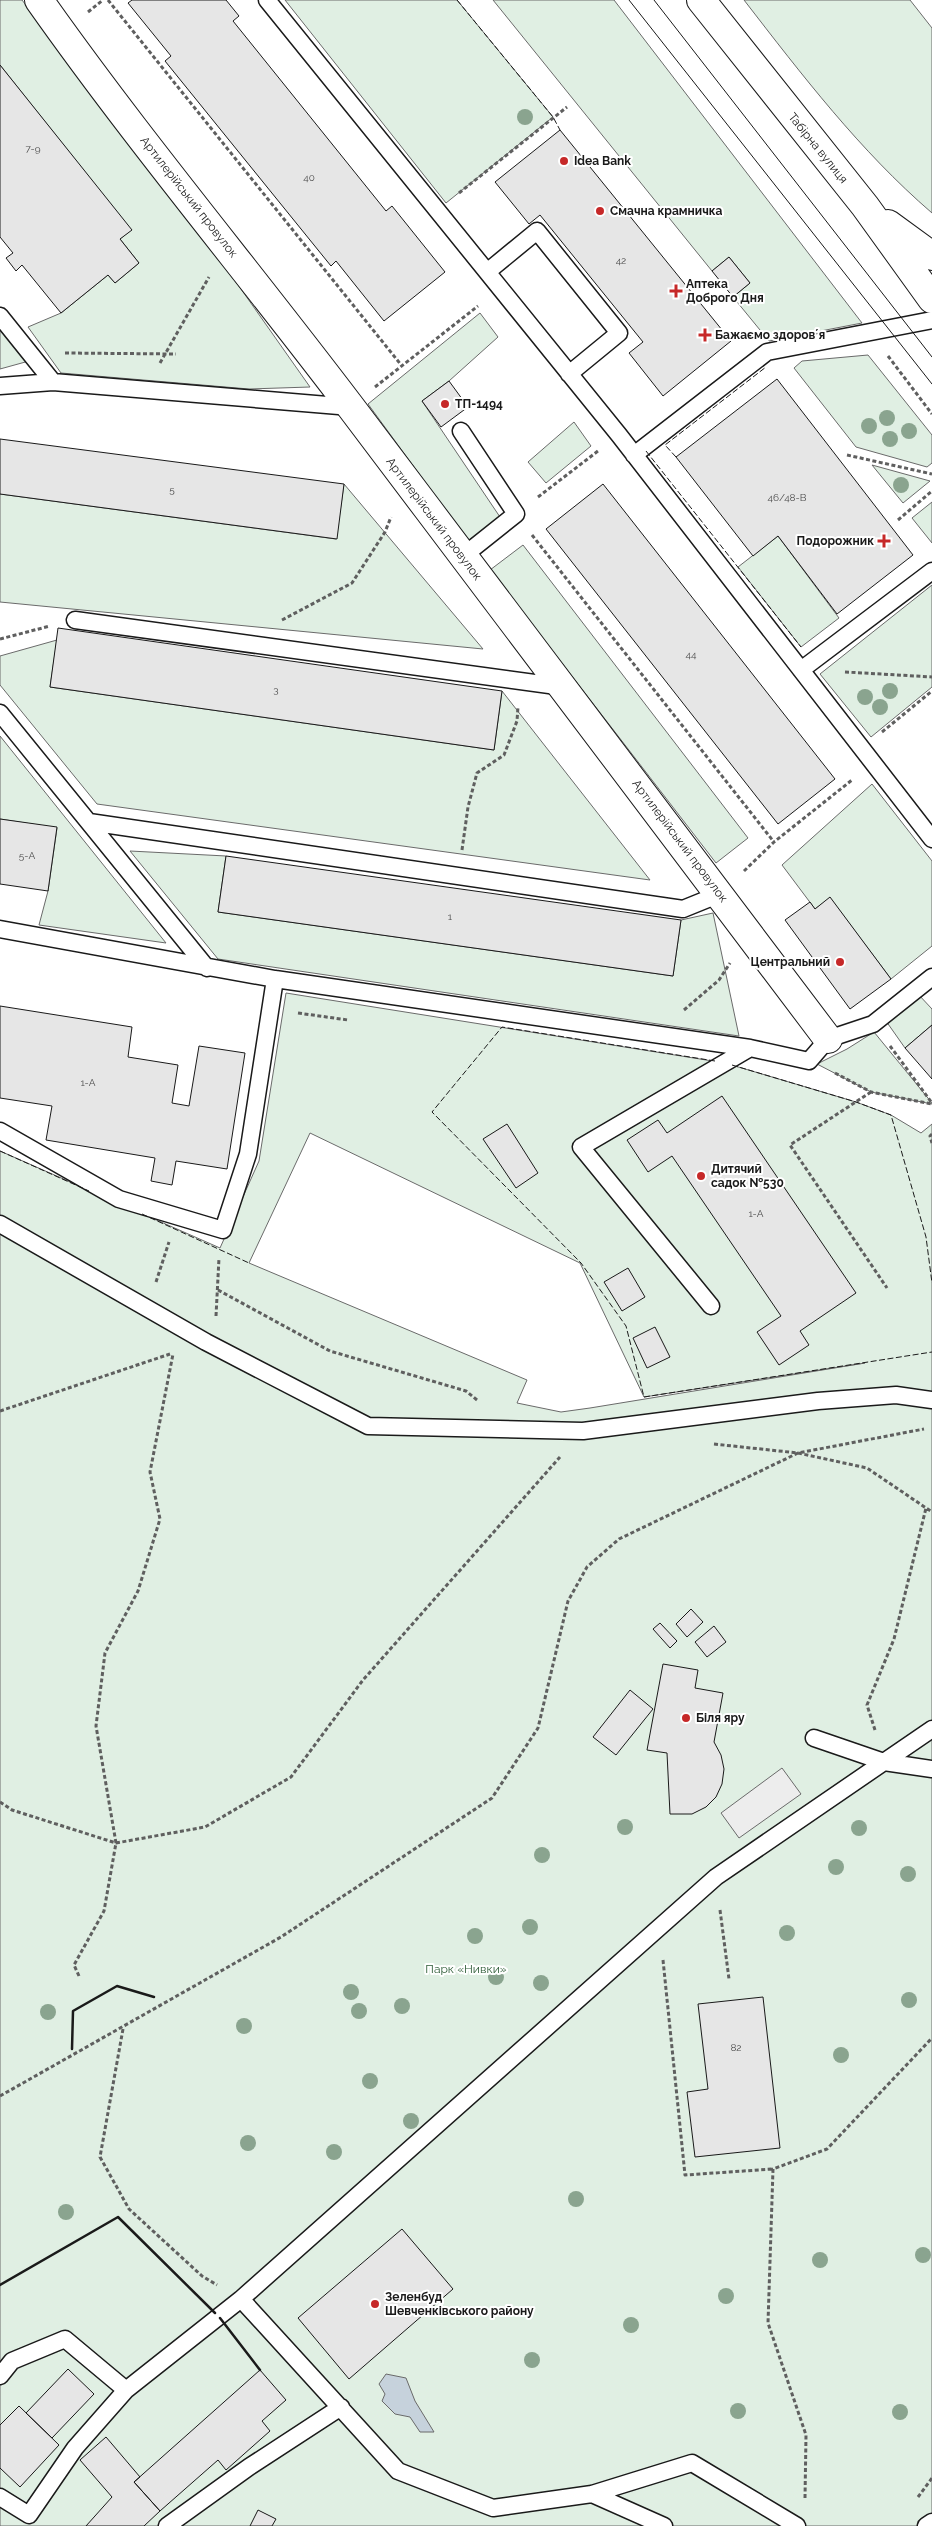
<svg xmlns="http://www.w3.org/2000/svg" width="932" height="2526" font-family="Raleway,sans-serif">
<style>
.green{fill:#e0efe3;stroke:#6a6a6a;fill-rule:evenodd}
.parking{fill:#ededed;stroke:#6a6a6a}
.water{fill:#c6d2dc;stroke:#6a6a6a}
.building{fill:#e6e6e6;stroke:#1a1a1a}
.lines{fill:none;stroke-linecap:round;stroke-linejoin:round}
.service-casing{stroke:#1a1a1a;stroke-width:19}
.minor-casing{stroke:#1a1a1a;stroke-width:30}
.secondary-casing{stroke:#1a1a1a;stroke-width:30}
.path{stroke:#5f5f5f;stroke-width:3;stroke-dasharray:4 2.5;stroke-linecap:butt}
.service{stroke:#fff;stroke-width:16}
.minor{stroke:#fff;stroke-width:28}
.secondary{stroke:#fff;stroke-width:28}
.tram{stroke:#1a1a1a;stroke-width:1}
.fence{stroke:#1a1a1a;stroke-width:1;stroke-dasharray:6 2.5;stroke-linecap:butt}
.wall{stroke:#1a1a1a;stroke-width:2.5}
.tree{fill:#8aa48f}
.poi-dot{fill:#c62828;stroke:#fff;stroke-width:2}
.labels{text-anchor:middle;stroke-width:4;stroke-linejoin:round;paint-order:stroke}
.number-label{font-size:10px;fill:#4d4d4d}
.street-label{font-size:12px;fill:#1a1a1a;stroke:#fff}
.poi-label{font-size:12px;font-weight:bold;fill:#1a1a1a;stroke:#fff;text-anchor:start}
.park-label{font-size:12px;fill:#2b5a34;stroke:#fff}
</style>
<rect width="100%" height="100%" fill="#fff"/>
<path class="green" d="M 0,0 L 22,0 L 229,272 L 310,387 L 249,389 L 61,373 L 28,327 L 61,313 L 108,275 L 115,283 L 139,263 L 120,239 L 131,230 L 0,65 Z
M 285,0 L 457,0 L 553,117 L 446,203 Z
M 493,0 L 614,0 L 862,323 L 769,341 L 733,297 L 750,283 L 729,257 L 712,271 Z
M 744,0 L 910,0 L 932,28 L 932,213 C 860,151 802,75 744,0 Z
M 480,313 L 498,337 L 449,381 L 422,401 L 500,517 L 468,541 L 368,404 Z
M 0,325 L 29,361 L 0,369 Z
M 868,355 L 932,435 L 932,463 L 927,467 L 856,447 L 794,368 L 802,361 Z
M 574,422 L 591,446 L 546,483 L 528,462 Z
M 872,465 L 930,481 L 903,503 Z
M 344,484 L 483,649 L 0,602 L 0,494 L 336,539 Z
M 932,502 L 932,543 L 912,518 Z
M 778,536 L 839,618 L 801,647 L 738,567 Z
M 523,545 L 748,838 L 716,863 L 490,570 Z
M 932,585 L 932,687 L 871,737 L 820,674 Z
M 57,640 L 50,687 L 494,750 L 502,691 L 650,880 L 97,804 L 0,685 L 0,656 Z
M 0,736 L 166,943 L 39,925 L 48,891 L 57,828 L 0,819 Z
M 872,784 L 932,861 L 932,946 L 891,979 L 830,898 L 815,909 L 782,865 Z
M 130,851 L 226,856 L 218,912 L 673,976 L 681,920 L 713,913 L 739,1036 L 218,959 Z
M 286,993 L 725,1063 L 856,1102 L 891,1115 L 921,1133 L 932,1124 L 932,2526 L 0,2526 L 0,1151 L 220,1248 L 259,1161 ZM 310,1133 L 580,1263 L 644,1397 L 865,1363 L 590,1408 L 561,1412 L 517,1403 L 527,1380 L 249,1263 Z
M 918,994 L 932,1009 L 932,1025 L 905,1048 L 886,1021 Z
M 874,1032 L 932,1103 L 932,1104 L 871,1092 L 817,1064 L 847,1049 Z"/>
<path class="parking" d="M 782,1768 L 801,1794 L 739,1838 L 721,1813 Z"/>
<path class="water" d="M 386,2374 L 406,2378 L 415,2401 L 434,2432 L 420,2432 L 410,2417 L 395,2414 L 382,2401 L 385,2394 L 379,2384 Z"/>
<path class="building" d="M 132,0 L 226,0 L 239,16 L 233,21 L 386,211 L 392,206 L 445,272 L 384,321 L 336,261 L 331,266 L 165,61 L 171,56 L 128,3 Z
M 0,65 L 132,230 L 120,239 L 139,263 L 115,283 L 108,275 L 61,313 L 22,265 L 16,271 L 6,258 L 13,253 L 0,237 Z
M 560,130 L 731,341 L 663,396 L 629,353 L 643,342 L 540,215 L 529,224 L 495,182 Z
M 729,257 L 750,283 L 733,297 L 712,271 Z
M 777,379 L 913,555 L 837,614 L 778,536 L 753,556 L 676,457 Z
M 449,381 L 468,407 L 441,427 L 422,401 Z
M 0,439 L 344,484 L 337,539 L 0,494 Z
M 603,484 L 835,779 L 778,824 L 546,529 Z
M 58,628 L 502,691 L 494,750 L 50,687 Z
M 0,819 L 57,827 L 48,891 L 0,884 Z
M 226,856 L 681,920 L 673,976 L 218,912 Z
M 830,897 L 891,979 L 850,1009 L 785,920 L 810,902 L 815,909 Z
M 0,1006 L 132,1027 L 128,1057 L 178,1065 L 172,1103 L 189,1106 L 199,1046 L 245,1053 L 227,1169 L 176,1161 L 172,1185 L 151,1181 L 155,1158 L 46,1140 L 52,1106 L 0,1098 Z
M 932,1025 L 932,1079 L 905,1048 Z
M 722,1096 L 856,1293 L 800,1331 L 809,1345 L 779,1365 L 757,1332 L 781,1316 L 672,1156 L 648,1172 L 627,1140 L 658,1120 L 667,1133 Z
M 507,1124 L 538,1173 L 516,1188 L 483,1139 Z
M 628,1268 L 645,1297 L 622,1311 L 604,1282 Z
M 655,1327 L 670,1357 L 647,1368 L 633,1338 Z
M 691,1609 L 703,1622 L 687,1637 L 676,1624 Z
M 660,1623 L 677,1641 L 670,1648 L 653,1629 Z
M 714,1626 L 726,1642 L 707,1657 L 695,1642 Z
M 663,1664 L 698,1670 L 695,1688 L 723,1693 L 714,1742 L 721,1755 L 724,1769 L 722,1784 L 716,1797 L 706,1807 L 692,1814 L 670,1814 L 667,1753 L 647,1750 Z
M 630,1690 L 653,1709 L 616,1755 L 593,1737 Z
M 763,1997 L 780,2148 L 695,2157 L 687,2092 L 708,2089 L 698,2004 Z
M 402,2229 L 453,2289 L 349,2379 L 298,2318 Z
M 68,2369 L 94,2394 L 52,2438 L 26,2413 Z
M 260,2370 L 286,2400 L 262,2421 L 270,2431 L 226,2470 L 218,2460 L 160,2511 L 134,2482 Z
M 19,2406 L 59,2445 L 20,2487 L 0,2468 L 0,2425 Z
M 106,2437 L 140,2477 L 134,2482 L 160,2511 L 144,2526 L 86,2526 L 112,2497 L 80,2460 Z
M 258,2510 L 276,2519 L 272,2526 L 250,2526 Z"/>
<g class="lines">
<defs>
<path id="service" d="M 267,0 L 619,435 L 932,839
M 487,272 L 537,231 L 619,333 L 569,374
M 0,316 L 53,382
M 0,386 L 53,382 L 351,407
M 461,431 L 516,514 L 462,557
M 634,455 L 767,352 L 932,320
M 75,620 L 564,687
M 801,670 L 932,571
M 0,713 L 207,968
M 89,822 L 683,909 L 720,894
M 0,929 L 275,979 L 750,1048 L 809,1061 L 828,1039 L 873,1024 L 932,977
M 0,1131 L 119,1199 L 223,1230 L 248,1154 L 275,979
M 0,1224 L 206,1342 L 368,1426 L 583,1431 L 818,1401 L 896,1395 L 932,1400
M 711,1306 L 581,1147 L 750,1048
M 814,1738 L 884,1762 L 932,1769
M 0,2376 L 12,2361 L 65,2339 L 126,2390
M 592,2494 L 664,2526
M 0,2497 L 29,2515 L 75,2448 L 126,2390 L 241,2299
M 167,2526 L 249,2467 L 341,2407
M 797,2526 L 692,2463 L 592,2494 L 493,2508 L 398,2471 L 241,2299 L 716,1877 L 932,1729
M 926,2526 L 932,2522"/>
<path id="minor" d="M 39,0 C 137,139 247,270 350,406 C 509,617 669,827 828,1039"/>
<path id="secondary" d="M 701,0 L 865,206 L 932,299
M 888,224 L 932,256"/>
</defs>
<use href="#service" class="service-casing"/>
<use href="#minor" class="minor-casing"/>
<use href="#secondary" class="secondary-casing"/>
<path class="path" d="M 108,0 L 402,366
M 88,12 L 103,0
M 459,193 L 567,107
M 65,353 L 176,354
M 888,356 L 932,414
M 160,363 L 209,277
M 375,387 L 478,306
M 847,455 L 932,474
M 538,497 L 598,451
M 898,520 L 932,491
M 532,535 L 774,842
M 282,620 L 352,583 L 385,532 L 391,517
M 0,639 L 50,626
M 845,672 L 932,677
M 882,732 L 932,691
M 462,850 L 468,807 L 477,773 L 504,755 L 517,721 L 518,707
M 744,871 L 774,842 L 852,780
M 684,1010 L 719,980 L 730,963
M 298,1013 L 348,1020
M 890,1046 L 932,1103
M 835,1073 L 871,1092 L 932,1104
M 871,1092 L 790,1145 L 887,1288
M 932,1134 L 930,1136 L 932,1143
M 156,1282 L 169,1242
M 218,1290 L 330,1351 L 466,1391 L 477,1400
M 216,1316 L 219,1258
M 0,1411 L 170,1354
M 714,1444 L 798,1453 L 867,1468 L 932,1512
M 875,1730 L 867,1705 L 894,1639 L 926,1508
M 0,1802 L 12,1810 L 116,1843 L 205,1827 L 291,1777 L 363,1680 L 560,1457
M 720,1910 L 729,1979
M 663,1960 L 685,2175 L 773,2169
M 79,1976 L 74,1965 L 104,1911 L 116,1843 L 96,1726 L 105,1653 L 138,1591 L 160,1519 L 150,1472 L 173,1354
M 123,2029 L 100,2157 L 129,2209 L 202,2276 L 217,2285
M 0,2096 L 281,1937 L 492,1798 L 538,1728 L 568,1601 L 587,1567 L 619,1539 L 798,1453 L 924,1429
M 918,2497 L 932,2478
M 805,2498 L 806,2435 L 768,2323 L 773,2169 L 827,2149 L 932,2038"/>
<use href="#service" class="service"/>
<use href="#minor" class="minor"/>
<use href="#secondary" class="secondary"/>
<path class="tram" d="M 629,0 L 932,384
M 654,0 L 932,357"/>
<path class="fence" d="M 457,0 L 553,117 L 560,130
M 646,451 L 801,647
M 676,457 L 665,445 L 766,367
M 715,1061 L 502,1027 L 432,1112 L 581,1263 L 626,1326 L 644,1397 L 932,1352
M 732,1065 L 856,1102 L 891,1115 L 926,1237 L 932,1283
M 0,1151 L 89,1191
M 142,1214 L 249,1263"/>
<path class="wall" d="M 72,2049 L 73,2011 L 117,1986 L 154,1997
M 0,2285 L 118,2217 L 215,2313
M 220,2318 L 260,2370"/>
</g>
<g class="tree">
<circle cx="525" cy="117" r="8"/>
<circle cx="887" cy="418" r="8"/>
<circle cx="869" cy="426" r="8"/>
<circle cx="909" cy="431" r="8"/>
<circle cx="890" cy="439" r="8"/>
<circle cx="901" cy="485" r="8"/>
<circle cx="890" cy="691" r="8"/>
<circle cx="865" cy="697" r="8"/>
<circle cx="880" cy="707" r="8"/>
<circle cx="625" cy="1827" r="8"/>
<circle cx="859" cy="1828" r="8"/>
<circle cx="542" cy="1855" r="8"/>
<circle cx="836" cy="1867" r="8"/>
<circle cx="908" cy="1874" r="8"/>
<circle cx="530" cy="1927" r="8"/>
<circle cx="787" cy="1933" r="8"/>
<circle cx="475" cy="1936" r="8"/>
<circle cx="496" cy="1977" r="8"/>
<circle cx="541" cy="1983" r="8"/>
<circle cx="351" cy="1992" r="8"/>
<circle cx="909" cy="2000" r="8"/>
<circle cx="402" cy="2006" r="8"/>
<circle cx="359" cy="2011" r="8"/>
<circle cx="48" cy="2012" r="8"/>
<circle cx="244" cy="2026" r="8"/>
<circle cx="841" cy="2055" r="8"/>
<circle cx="370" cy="2081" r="8"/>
<circle cx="411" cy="2121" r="8"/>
<circle cx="248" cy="2143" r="8"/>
<circle cx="334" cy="2152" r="8"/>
<circle cx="576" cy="2199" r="8"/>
<circle cx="66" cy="2212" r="8"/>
<circle cx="923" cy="2255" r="8"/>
<circle cx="820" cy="2260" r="8"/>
<circle cx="726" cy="2296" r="8"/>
<circle cx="631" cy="2325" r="8"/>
<circle cx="532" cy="2360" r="8"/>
<circle cx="738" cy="2411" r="8"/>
<circle cx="900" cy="2412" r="8"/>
</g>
<g class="poi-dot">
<circle cx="564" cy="161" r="5"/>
<circle cx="600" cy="211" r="5"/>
<path d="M673.5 283.5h5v5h5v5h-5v5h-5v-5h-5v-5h5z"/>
<path d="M702.5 327.5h5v5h5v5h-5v5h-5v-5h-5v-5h5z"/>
<circle cx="445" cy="404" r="5"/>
<path d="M881.5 533.5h5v5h5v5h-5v5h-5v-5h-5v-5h5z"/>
<circle cx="840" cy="962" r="5"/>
<circle cx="701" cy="1176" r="5"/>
<circle cx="686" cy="1718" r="5"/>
<circle cx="375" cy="2304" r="5"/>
</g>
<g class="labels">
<g class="number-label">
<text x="33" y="152">7-9</text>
<text x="309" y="181">40</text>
<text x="621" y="264">42</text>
<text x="172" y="493">5</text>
<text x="787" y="501">46/48-В</text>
<text x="691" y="658">44</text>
<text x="276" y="693">3</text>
<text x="27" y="859">5-А</text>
<text x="450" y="920">1</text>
<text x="88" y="1086">1-А</text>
<text x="756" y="1217">1-А</text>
<text x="736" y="2051">82</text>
</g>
<g class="street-label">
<text transform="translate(818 148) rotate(51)" y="4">Табірна вулиця</text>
<text transform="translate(189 197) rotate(52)" y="4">Артилерійський провулок</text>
<text transform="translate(434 519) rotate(53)" y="4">Артилерійський провулок</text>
<text transform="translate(680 841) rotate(53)" y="4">Артилерійський провулок</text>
</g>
<g class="poi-label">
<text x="574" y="165">Idea Bank</text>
<text x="610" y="215">Смачна крамничка</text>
<text x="686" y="288">Аптека<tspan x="686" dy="14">Доброго Дня</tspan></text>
<text x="715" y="339">Бажаємо здоровʼя</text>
<text x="455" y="408">ТП-1494</text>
<text x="874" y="545" text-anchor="end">Подорожник</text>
<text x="830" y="966" text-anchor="end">Центральний</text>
<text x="711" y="1173">Дитячий<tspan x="711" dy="14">садок №530</tspan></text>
<text x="696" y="1722">Біля яру</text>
<text x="385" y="2301">Зеленбуд<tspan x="385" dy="14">Шевченківського району</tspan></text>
</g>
<g class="park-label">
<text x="466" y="1973">Парк «Нивки»</text>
</g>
</g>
</svg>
